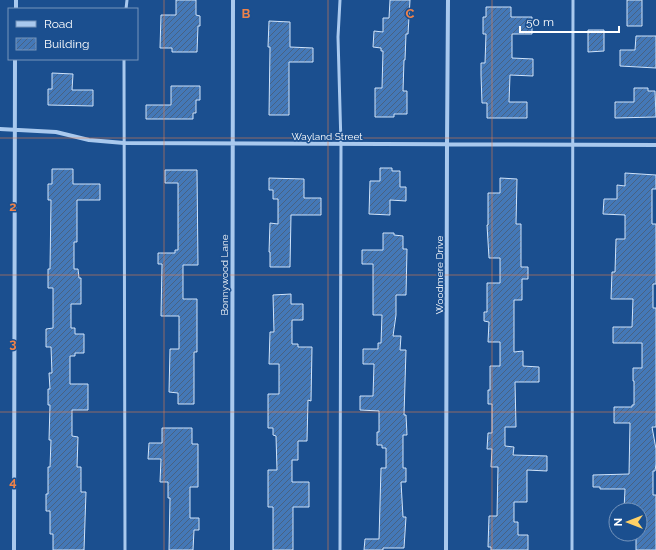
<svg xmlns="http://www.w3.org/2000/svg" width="656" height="550" font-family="Raleway,sans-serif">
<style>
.building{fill:url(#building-hatch);stroke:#cfe3fa}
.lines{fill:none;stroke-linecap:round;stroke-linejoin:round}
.lane{stroke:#a9c9ee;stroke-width:3}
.street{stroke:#a9c9ee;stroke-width:4}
.grid{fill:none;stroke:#ee8249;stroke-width:1;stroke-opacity:0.55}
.labels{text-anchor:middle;stroke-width:3;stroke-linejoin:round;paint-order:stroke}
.street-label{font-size:10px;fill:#fff;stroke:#1b4f8f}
.grid-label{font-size:13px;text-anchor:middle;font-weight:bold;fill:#ee8249;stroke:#1b4f8f;stroke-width:3;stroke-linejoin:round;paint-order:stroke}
</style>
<defs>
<pattern id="building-hatch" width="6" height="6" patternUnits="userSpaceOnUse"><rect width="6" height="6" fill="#4478b7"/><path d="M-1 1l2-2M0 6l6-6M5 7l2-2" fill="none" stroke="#486282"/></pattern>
</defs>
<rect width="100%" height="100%" fill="#1b4f8f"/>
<path class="building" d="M 176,0 L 196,0 L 196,15 L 200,16 L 200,26 L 198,26 L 197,52 L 172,52 L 172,48 L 160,48 L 161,15 L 176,15 Z
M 390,0 L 410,0 L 408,34 L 406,34 L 405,60 L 404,60 L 403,91 L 407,91 L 407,114 L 394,114 L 394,117 L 375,117 L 375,88 L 382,88 L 383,51 L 381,51 L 381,48 L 373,47 L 374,31 L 383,32 L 383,18 L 389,18 Z
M 627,0 L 642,0 L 642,26 L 627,26 Z
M 486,7 L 511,7 L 511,17 L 532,17 L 532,34 L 512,34 L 512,58 L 533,59 L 533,76 L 510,75 L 509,102 L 527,102 L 527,118 L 487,118 L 487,103 L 482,103 L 481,75 L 481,63 L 485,63 L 486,34 L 483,34 L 483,17 L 486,17 Z
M 269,21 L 290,22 L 290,47 L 313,48 L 313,62 L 289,62 L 289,115 L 269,115 L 270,47 L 268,47 Z
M 588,30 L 604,30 L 604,51 L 588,52 Z
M 636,36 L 656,36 L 656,68 L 620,66 L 620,50 L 635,50 Z
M 52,73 L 73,74 L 72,90 L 93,90 L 93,106 L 48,105 L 48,89 L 52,89 Z
M 171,86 L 200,86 L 200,100 L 196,100 L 196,113 L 193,113 L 193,119 L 146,119 L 146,105 L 171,105 Z
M 634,88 L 648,88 L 648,91 L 655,91 L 656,117 L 615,118 L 615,102 L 634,102 Z
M 380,168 L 392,168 L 392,171 L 400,171 L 400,187 L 406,187 L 406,201 L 390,200 L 390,215 L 369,214 L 370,181 L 380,181 Z
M 52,169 L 73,169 L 73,184 L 100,184 L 100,200 L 77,200 L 77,242 L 74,242 L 74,269 L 78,269 L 79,278 L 81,278 L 81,304 L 71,304 L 71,328 L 75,328 L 75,334 L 84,334 L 84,353 L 75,353 L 75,356 L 70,356 L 70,384 L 88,384 L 88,410 L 72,410 L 72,436 L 78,437 L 77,467 L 81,467 L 81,492 L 86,492 L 84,550 L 53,550 L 53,534 L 50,534 L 50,511 L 46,511 L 46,494 L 48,494 L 48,467 L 50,467 L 51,440 L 49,440 L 50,405 L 48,405 L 48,389 L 50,389 L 49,373 L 52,373 L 51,347 L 46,347 L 46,329 L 53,328 L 53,288 L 48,288 L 48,269 L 50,269 L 51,200 L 48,200 L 48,184 L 52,184 Z
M 165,170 L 197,170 L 198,265 L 183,265 L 183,299 L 197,299 L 197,352 L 194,352 L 194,404 L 178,404 L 178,393 L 169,392 L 170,349 L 179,349 L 179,316 L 161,316 L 162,264 L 158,264 L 158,253 L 175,253 L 175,250 L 178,250 L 178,183 L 165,183 Z
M 625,173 L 656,175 L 656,189 L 652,189 L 652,224 L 656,224 L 656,284 L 653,284 L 653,308 L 656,308 L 656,427 L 652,427 L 656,449 L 656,464 L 655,471 L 653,471 L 653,495 L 656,495 L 656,550 L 636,550 L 636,534 L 640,534 L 640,510 L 624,510 L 625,489 L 600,489 L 600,487 L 593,487 L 593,475 L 629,474 L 630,423 L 614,423 L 614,407 L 632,407 L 632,405 L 634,405 L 634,381 L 633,381 L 633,368 L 642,368 L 642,343 L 613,343 L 613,327 L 632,327 L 633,299 L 611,299 L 612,272 L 615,272 L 616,239 L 625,239 L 625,215 L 603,214 L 604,199 L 617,199 L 617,185 L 625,186 Z
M 269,178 L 304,179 L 304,198 L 321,198 L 321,215 L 291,215 L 290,267 L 270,267 L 270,252 L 269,252 L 270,223 L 278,224 L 278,199 L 273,199 L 273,190 L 269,190 Z
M 500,178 L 517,179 L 516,224 L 521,224 L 521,267 L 528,267 L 528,279 L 522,279 L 522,300 L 514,300 L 514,352 L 523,351 L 523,366 L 539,367 L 539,382 L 515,382 L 516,427 L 505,427 L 505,446 L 514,447 L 513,455 L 547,456 L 547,471 L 527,470 L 527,502 L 514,502 L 514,522 L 518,522 L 518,535 L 528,535 L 528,550 L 491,550 L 491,547 L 488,547 L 489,516 L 497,516 L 498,467 L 491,467 L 492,449 L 487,449 L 488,433 L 492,433 L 492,404 L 488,404 L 488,390 L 490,390 L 490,366 L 500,366 L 500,342 L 488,342 L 489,322 L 484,321 L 484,312 L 487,312 L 487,283 L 500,283 L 500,258 L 489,258 L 487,225 L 488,225 L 488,193 L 500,193 Z
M 383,233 L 394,233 L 394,235 L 403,236 L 403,249 L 407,249 L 406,295 L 396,295 L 396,315 L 393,336 L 401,336 L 400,350 L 406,350 L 404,415 L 406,415 L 407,435 L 403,435 L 403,468 L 406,468 L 406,482 L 401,482 L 403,517 L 406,517 L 404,548 L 383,548 L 383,550 L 364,550 L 365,539 L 379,539 L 381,468 L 386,468 L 386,448 L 382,448 L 382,445 L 377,445 L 377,432 L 379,432 L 379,411 L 360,410 L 360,396 L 373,396 L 374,364 L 363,364 L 363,349 L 378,349 L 378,343 L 381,343 L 382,315 L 373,315 L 373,264 L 362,264 L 362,250 L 383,250 Z
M 291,294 L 291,304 L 303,304 L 303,320 L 292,320 L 292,344 L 298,344 L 298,347 L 312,347 L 311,401 L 308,400 L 307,441 L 298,441 L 298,460 L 292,460 L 292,482 L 309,482 L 309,507 L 293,507 L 293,550 L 273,550 L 273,507 L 268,507 L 268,470 L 277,470 L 276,436 L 273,435 L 273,428 L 268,428 L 268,394 L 279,394 L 279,364 L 269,364 L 270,332 L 274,332 L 273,295 Z
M 162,428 L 192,428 L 192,444 L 198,444 L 198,487 L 190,487 L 190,518 L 199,518 L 199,530 L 194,530 L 193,550 L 169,550 L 170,498 L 168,498 L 168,482 L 160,482 L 161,459 L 148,459 L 149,443 L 162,443 Z"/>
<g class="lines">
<path class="lane" d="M 126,9 L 127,0
M 124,59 L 125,550
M 340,550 L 341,145 L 338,37 L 340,0
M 572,550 L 573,0"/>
<path class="street" d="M 16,9 L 16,0
M 0,129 L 56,132 L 89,140 L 124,143 L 656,145
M 14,550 L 15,59
M 232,550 L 233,0
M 446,550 L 447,145 L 448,0"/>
</g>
<path class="grid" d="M 164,0 L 164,550M 328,0 L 328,550M 492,0 L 492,550M 0,138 L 656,138M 0,275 L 656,275M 0,412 L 656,412"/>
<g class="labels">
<g class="street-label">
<text x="327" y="140">Wayland Street</text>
<text transform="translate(224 275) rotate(-90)" y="4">Bonnywood Lane</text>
<text transform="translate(439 275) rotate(-90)" y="4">Woodmere Drive</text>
</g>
</g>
<g class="grid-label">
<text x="246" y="18">B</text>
<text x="410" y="18">C</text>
<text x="13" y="211">2</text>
<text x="13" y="348">3</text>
<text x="13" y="486">4</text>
</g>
<rect x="8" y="8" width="130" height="52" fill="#1b4f8f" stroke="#7695bc"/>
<rect x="16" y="21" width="20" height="6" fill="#a9c9ee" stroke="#7695bc"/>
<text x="44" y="28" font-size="12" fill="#ffffff">Road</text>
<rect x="16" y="38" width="20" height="12" fill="url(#building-hatch)" stroke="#7695bc"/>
<text x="44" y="48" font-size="12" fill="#ffffff">Building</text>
<g transform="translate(628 522) rotate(270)"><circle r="19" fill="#1b4f8f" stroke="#7695bc"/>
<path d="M0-3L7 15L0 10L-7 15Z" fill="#ffd166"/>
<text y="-6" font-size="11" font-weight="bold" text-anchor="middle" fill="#ffffff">N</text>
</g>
<path d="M520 26v6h99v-6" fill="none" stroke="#ffffff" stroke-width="2"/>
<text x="526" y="26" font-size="12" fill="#ffffff" stroke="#1b4f8f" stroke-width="3" paint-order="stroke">50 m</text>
</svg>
